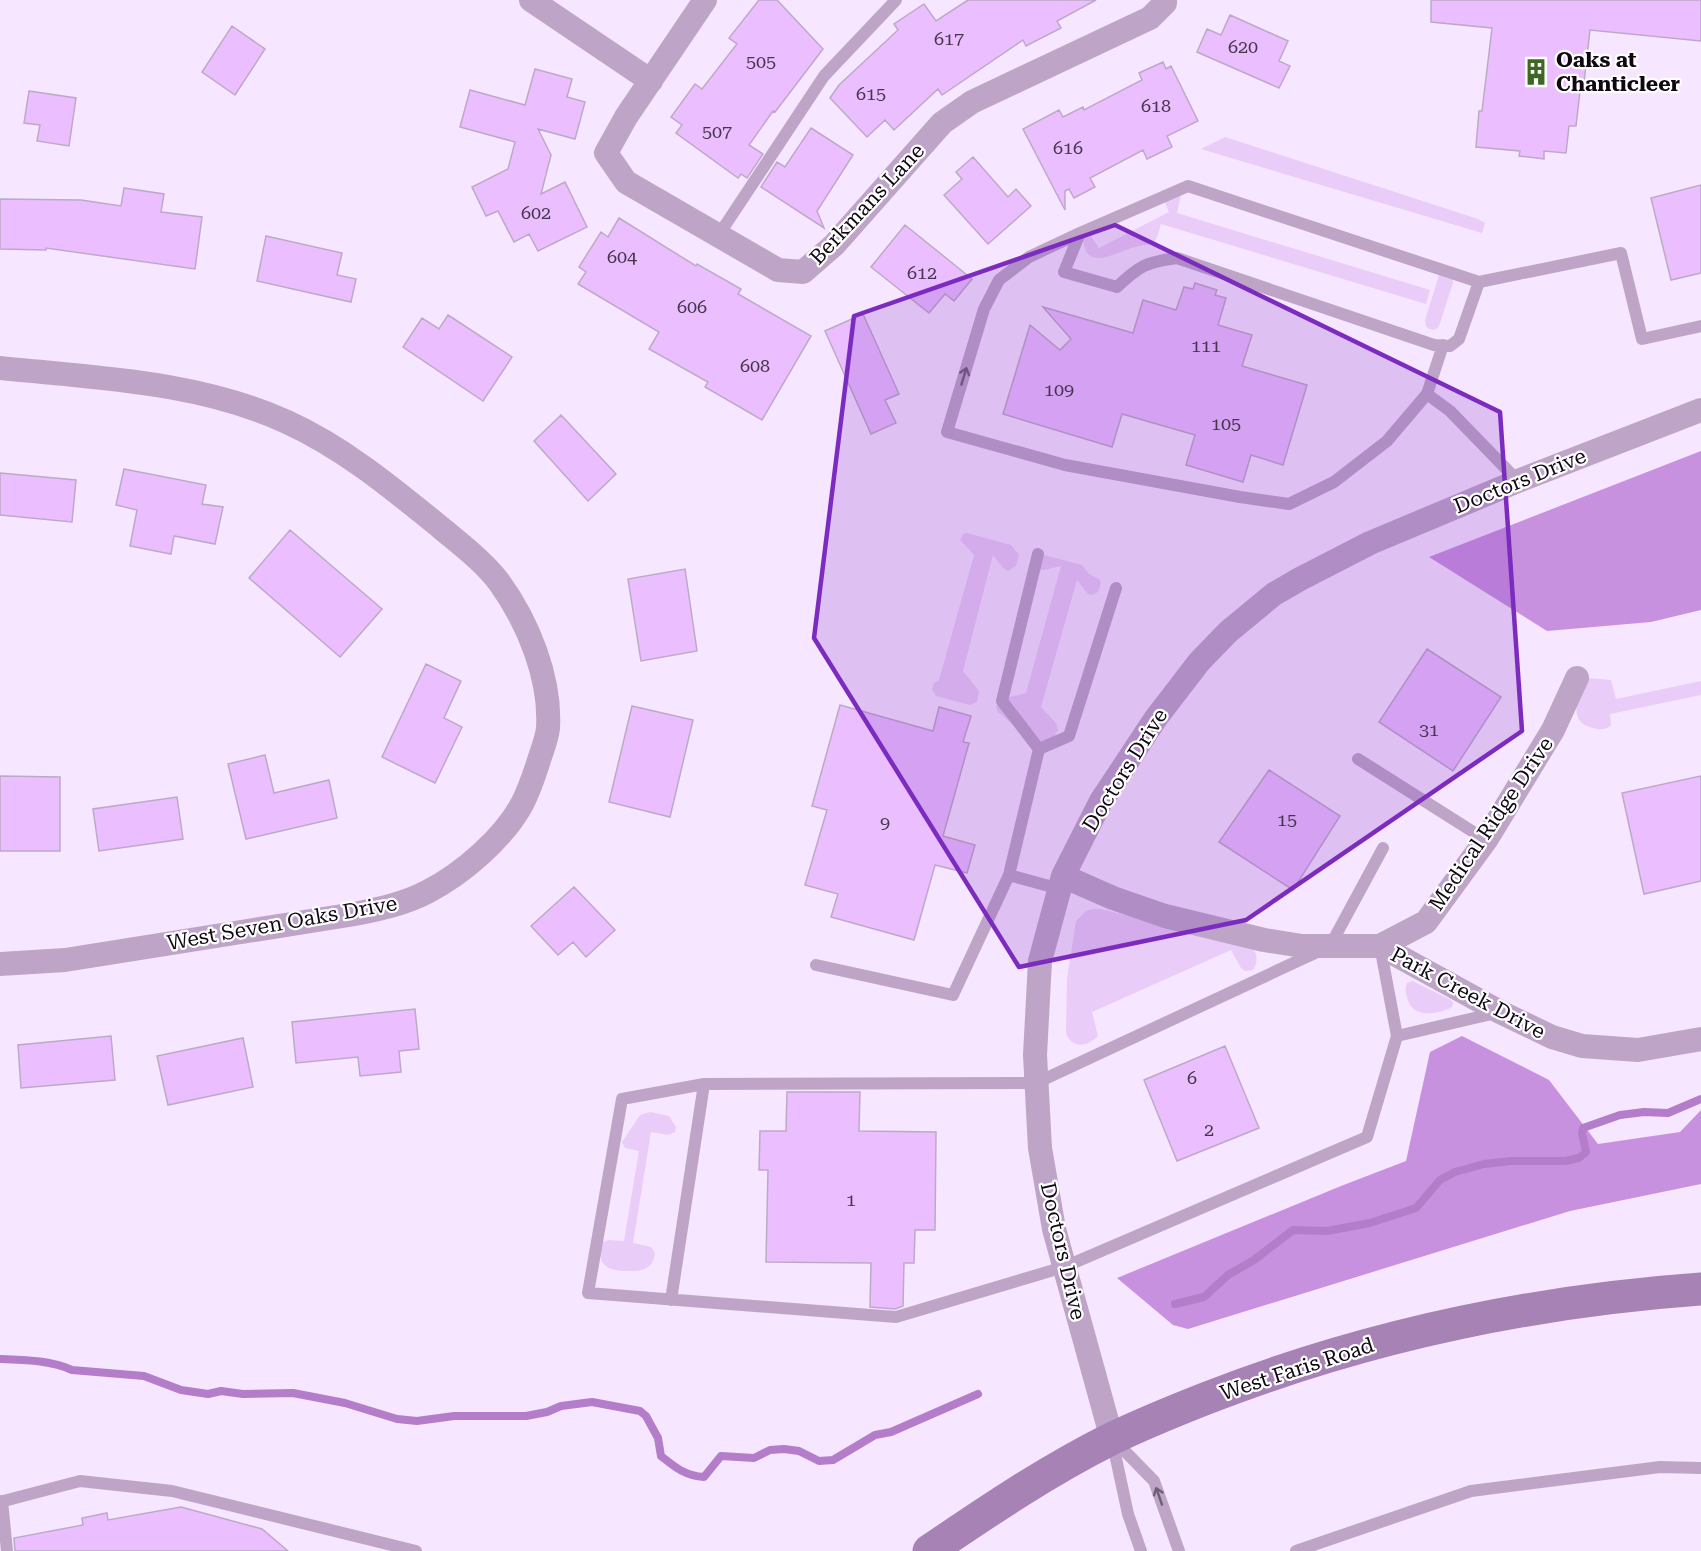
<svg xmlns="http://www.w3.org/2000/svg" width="1701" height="1551" font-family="'Roboto Serif',serif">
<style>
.green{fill:#eaccf8}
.forest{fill:#c891e0}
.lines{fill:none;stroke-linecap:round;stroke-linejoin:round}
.stream{stroke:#b37dc9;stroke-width:8}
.building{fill:#ebbfff;stroke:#bda9c7;stroke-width:1.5}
.lane{stroke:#bea5c8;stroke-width:12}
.street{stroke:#bea5c8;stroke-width:24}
.secondary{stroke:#a682b5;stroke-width:33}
.oneway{stroke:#6f5e76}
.marked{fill:#7b2cbf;fill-opacity:0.2;stroke:#7b2cbf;stroke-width:4.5;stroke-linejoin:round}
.labels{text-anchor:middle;stroke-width:4.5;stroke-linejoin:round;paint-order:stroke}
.number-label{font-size:18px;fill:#46364d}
.poi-label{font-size:21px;font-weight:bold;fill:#0f0812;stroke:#fff;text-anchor:start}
.street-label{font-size:21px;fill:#0f0812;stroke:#fff}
</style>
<rect width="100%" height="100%" fill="#f7e6ff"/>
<path class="green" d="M 1225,137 L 1478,219 L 1485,223 L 1482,233 L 1201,149 Z
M 1181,195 L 1177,213 L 1430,290 L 1426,304 L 1161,224 C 1159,229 1158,238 1154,242 C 1150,246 1140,245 1135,247 C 1116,252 1084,274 1083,237 L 1090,235 L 1099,248 L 1169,212 L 1162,196 Z
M 1441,273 L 1452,277 L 1453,283 L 1439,326 C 1436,331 1430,331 1426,326 L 1425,320 L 1439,275 Z
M 967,533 L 1011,545 L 1019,555 L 1016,566 L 1008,571 L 1003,568 L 993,555 L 963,671 L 979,691 L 977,702 L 970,705 L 936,696 L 932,689 L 934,683 L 939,680 L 974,555 L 960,540 L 963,534 Z
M 1044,555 L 1082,565 L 1089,574 L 1099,579 L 1101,583 L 1098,592 L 1092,595 L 1088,594 L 1077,580 L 1041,707 L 1056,723 L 1058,730 L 1054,737 L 1042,742 L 1032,741 L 998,712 L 996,707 L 1001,699 L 1026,693 L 1061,566 L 1044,570 L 1038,569 Z
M 1589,678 L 1611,680 L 1616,699 L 1701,681 L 1701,695 L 1610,714 L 1611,725 C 1606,730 1601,730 1593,728 C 1567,723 1578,697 1584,680 Z
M 1093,909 L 1101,909 L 1252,947 C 1258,955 1258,962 1253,970 L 1245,971 L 1241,968 L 1231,950 L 1092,1012 L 1098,1036 C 1088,1047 1071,1049 1066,1033 L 1067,979 L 1076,921 L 1086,911 Z
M 1412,981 L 1451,1000 L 1453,1003 L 1452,1007 C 1438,1015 1411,1019 1407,997 C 1405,991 1405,989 1407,983 Z
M 650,1112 L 669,1116 L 676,1127 L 675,1132 L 668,1135 L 651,1132 L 633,1243 L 651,1247 L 655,1253 C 654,1258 653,1263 649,1266 C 643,1271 636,1271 630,1271 C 608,1271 597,1267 601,1243 L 608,1240 L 624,1241 L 639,1151 L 625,1148 L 622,1142 L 640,1115 Z"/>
<path class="forest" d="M 1701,451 L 1701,610 L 1651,622 L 1547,631 L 1429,557 Z
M 1462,1036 L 1549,1080 L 1598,1144 L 1680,1132 L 1701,1110 L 1701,1184 L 1570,1211 L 1188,1329 L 1173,1325 L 1117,1278 L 1341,1186 L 1406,1161 L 1430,1052 Z"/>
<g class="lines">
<path class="stream" d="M 1175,1304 L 1204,1297 L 1228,1275 L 1254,1260 L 1293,1230 L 1327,1231 L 1370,1223 L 1416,1208 L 1440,1180 L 1455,1172 L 1484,1164 L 1511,1161 L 1565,1161 L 1579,1158 L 1586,1152 L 1582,1133 L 1583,1128 L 1620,1115 L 1644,1112 L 1668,1113 L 1701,1099
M 0,1359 C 23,1360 50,1360 72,1370 L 144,1376 L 181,1390 L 208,1394 L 221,1391 L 243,1394 L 293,1393 L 345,1403 L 397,1419 L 417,1421 L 454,1416 L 526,1416 L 547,1412 L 561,1406 L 592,1402 L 640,1411 L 646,1416 L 658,1438 L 661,1456 C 675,1467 685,1476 704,1477 L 721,1456 L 754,1458 L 770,1450 L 784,1449 L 799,1451 L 819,1461 L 833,1460 L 875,1435 L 891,1432 L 978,1394"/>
</g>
<path class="building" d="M 759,0 L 777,0 L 823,49 L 775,112 L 773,111 L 749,145 L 763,154 L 747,178 L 741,174 L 738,178 L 676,133 L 682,125 L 671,117 L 695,84 L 702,89 L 737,44 L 729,38 Z
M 968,0 L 1096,0 L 1057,21 L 1061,28 L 1026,46 L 1023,40 L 942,95 L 938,89 L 894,130 L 885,120 L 867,137 L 830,98 L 839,85 L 898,30 L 894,24 L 924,4 L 936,21 Z
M 1431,0 L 1701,0 L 1701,41 L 1590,30 L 1583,91 L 1580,91 L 1576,126 L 1569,126 L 1566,153 L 1544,151 L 1544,159 L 1519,156 L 1520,151 L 1476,147 L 1479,111 L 1482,111 L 1492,28 L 1431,22 Z
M 1230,15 L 1288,41 L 1279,61 L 1290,66 L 1279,88 L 1197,52 L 1207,29 L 1221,35 Z
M 232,26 L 265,49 L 235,95 L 202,72 Z
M 1163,62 L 1166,69 L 1171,66 L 1198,121 L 1167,136 L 1172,147 L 1147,159 L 1143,150 L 1090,178 L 1095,187 L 1074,198 L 1069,189 L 1065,191 L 1065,210 L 1023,129 L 1059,110 L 1063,117 L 1083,107 L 1084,110 L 1142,80 L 1139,73 Z
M 535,69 L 572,79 L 567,97 L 585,102 L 575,139 L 538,129 L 551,155 L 541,194 L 565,182 L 587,227 L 538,251 L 529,234 L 514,242 L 498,211 L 486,216 L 472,187 L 508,169 L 515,142 L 460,127 L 470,90 L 525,105 Z
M 29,91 L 76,98 L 69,146 L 37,141 L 40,125 L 24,123 Z
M 811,128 L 853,155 L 817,211 L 824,228 L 761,187 L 777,162 L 785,167 Z
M 973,157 L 1008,197 L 1016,189 L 1031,206 L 988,244 L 944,195 L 962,179 L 956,172 Z
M 1701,185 L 1701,273 L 1671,280 L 1651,198 Z
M 124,188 L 164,194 L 161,212 L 202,217 L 195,269 L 46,248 L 46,250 L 0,249 L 0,199 L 81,200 L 121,206 Z
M 619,218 L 696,266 L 697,264 L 741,289 L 738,294 L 811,336 L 762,420 L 705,387 L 708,382 L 649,349 L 659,332 L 578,284 L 586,272 L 579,267 L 601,232 L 608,237 Z
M 905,225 L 972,279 L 954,301 L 945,294 L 929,313 L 871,267 Z
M 266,236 L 342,253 L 337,275 L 356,279 L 351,302 L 257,281 Z
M 1195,283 L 1217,290 L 1215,295 L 1226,298 L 1218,325 L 1252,335 L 1242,366 L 1307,385 L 1283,465 L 1251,455 L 1243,482 L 1186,465 L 1195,435 L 1122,414 L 1112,447 L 1003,414 L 1030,325 L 1060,350 L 1071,339 L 1043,307 L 1133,333 L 1143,300 L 1176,310 L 1184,287 L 1193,289 Z
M 863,314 L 899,394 L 885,400 L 896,423 L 871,434 L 825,331 Z
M 448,315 L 512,357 L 483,401 L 403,347 L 422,318 L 439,329 Z
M 561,415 L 616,474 L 588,501 L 534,441 Z
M 124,469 L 206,485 L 202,504 L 223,507 L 215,544 L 174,536 L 171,554 L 130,546 L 137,510 L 116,505 Z
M 0,473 L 76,480 L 72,522 L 0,515 Z
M 290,530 L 382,609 L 340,657 L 249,578 Z
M 685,569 L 697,651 L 641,661 L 628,579 Z
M 1427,649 L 1501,697 L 1453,771 L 1379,722 Z
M 426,664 L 461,681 L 444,718 L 462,727 L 435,783 L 382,757 Z
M 840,705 L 933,731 L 939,707 L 971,716 L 963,742 L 969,743 L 943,836 L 975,845 L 967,873 L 935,865 L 914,940 L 831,917 L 838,894 L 805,885 L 827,810 L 812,806 Z
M 632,706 L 693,720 L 670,817 L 609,802 Z
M 265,755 L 274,793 L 329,780 L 337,818 L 246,839 L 228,764 Z
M 1269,770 L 1340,816 L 1293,890 L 1219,842 Z
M 0,776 L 60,777 L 60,851 L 0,851 Z
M 1701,776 L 1701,881 L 1644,894 L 1622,793 Z
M 177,797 L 183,839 L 99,851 L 93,809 Z
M 574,887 L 615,930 L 586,957 L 573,942 L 558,955 L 531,926 Z
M 415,1009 L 419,1049 L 399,1051 L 401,1072 L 360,1076 L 358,1057 L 296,1063 L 292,1022 Z
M 111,1036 L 115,1080 L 21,1088 L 18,1045 Z
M 243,1038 L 253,1087 L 168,1105 L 157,1056 Z
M 1225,1046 L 1259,1128 L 1177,1161 L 1144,1080 Z
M 787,1092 L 860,1092 L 859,1131 L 936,1132 L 935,1230 L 915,1230 L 914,1263 L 904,1263 L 903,1306 L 895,1309 L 870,1307 L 871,1263 L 766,1262 L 768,1170 L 759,1170 L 760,1131 L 786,1131 Z
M 181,1507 L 262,1529 L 288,1551 L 15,1551 L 14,1538 L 83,1525 L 82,1518 L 107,1513 L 108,1520 Z"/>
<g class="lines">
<path class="lane" d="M 1080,233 L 1029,257 L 999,280 L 984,309 L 947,432 L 1065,465 L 1240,497 L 1289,504 L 1334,482 L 1387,441 L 1427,394
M 718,236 L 824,76 L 896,0
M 1479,282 L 1459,339 L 1450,346 L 1434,345 L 1177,258 C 1146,262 1139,266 1117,287 L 1064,272 L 1080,233 L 1188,186 L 1479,282 L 1621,253 L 1642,339 L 1701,326
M 1443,345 L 1427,394 L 1450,411 L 1518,481
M 1038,554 L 1002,701 L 1039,749
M 1358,759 L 1486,840
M 1383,848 L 1330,946 L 1036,1083 L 704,1084 L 622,1099 L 588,1293 L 896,1317 L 1064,1267 L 1367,1137 L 1397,1036 L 1496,1013
M 1009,875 L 1039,749 L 1069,736 L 1116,588
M 1380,946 L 1397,1036
M 816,965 L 953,995 L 1009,875 L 1060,889
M 671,1300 L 704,1084
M 1113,1439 L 1154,1481 L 1179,1551
M 1112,1440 L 1128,1514 L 1141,1551
M 2,1501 L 7,1551
M 0,1502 L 80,1481 L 172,1491 L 416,1551
M 1296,1551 L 1471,1491 L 1660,1467 L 1701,1468"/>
<path class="street" d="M 531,0 L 651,81
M 705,0 L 626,117 L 606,153 L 626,182 L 778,270 L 803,272 L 834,245 L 942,123 L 972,102 L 1150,18 L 1165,3 L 1165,0
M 0,368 C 95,378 198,381 287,422 C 344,448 392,488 440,527 C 460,544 483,561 499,582 C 528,622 551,678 548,728 C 547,738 543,748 540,757 C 535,773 530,789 522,804 C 503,839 462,874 427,892 C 404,904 379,909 355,914 L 65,960 L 0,964
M 1063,876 L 1113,898 L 1165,916 L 1264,940 L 1302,946 L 1380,946 L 1500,1012 L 1552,1037 L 1582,1046 L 1638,1050 L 1701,1039
M 1380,946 L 1426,922 L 1486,840 L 1553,730 L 1577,678
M 1112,1439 L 1054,1229 L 1040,1148 L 1035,1055 L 1040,961 L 1063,876 L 1101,801 L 1156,718 L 1199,662 L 1228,632 L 1274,594 L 1300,579 L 1370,543 L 1518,481 L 1701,410"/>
<path class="secondary" d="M 929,1551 C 988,1511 1047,1471 1111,1439 C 1142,1424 1174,1411 1207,1398 C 1364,1337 1533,1301 1701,1289"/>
</g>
<defs><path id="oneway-shaft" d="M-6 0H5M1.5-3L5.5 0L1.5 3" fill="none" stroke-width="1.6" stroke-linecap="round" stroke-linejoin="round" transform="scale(1.5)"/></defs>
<g class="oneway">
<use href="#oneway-shaft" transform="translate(964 376) rotate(-73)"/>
<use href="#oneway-shaft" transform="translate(1159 1496) rotate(-109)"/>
</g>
<path class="marked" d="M 1115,225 L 1500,412 L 1522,731 L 1246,920 L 1019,967 L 814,638 L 854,316 Z"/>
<defs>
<symbol id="building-bare" viewBox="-9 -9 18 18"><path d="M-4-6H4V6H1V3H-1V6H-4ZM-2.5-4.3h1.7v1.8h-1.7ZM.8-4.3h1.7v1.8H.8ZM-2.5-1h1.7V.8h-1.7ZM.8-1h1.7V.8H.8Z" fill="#3e6724" stroke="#fff" stroke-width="2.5" paint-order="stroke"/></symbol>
</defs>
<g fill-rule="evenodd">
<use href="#building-bare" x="1517" y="53" width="38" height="38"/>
</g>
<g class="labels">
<g class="number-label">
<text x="949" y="45">617</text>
<text x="1243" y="53">620</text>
<text x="761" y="68">505</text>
<text x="871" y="100">615</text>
<text x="1156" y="112">618</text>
<text x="717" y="138">507</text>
<text x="1068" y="154">616</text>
<text x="536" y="219">602</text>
<text x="622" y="263">604</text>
<text x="922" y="279">612</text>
<text x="692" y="313">606</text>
<text x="1206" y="352">111</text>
<text x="755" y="372">608</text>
<text x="1059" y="396">109</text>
<text x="1226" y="430">105</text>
<text x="1429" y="736">31</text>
<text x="1287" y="826">15</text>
<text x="885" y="829">9</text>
<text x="1192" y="1084">6</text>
<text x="1209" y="1136">2</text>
<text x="851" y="1206">1</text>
</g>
<g class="poi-label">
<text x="1556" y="67">Oaks at<tspan x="1556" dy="24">Chanticleer</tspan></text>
</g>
<g class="street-label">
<text transform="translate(867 204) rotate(-47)" y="7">Berkmans Lane</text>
<text transform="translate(1520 481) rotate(-22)" y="7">Doctors Drive</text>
<text transform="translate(1125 770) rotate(-58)" y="7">Doctors Drive</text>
<text transform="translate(1491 824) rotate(-56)" y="7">Medical Ridge Drive</text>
<text transform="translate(282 923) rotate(-10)" y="7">West Seven Oaks Drive</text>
<text transform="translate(1468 993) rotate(28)" y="7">Park Creek Drive</text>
<text transform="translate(1063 1251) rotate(77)" y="7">Doctors Drive</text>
<text transform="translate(1297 1369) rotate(-18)" y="7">West Faris Road</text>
</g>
</g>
</svg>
